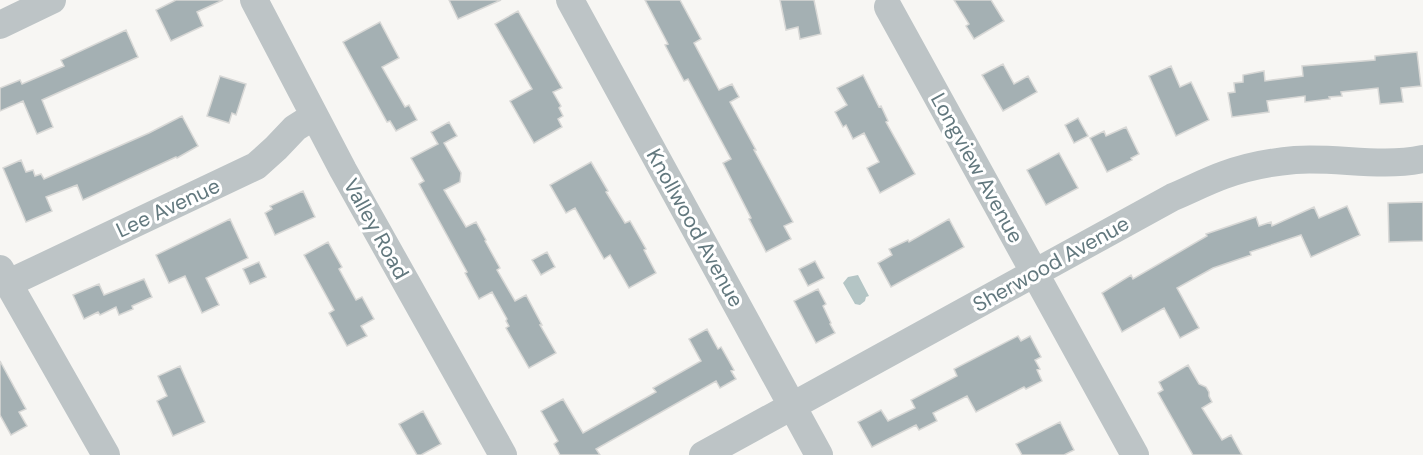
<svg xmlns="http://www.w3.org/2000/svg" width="1423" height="455" font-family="'DM Sans',sans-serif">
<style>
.water{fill:#b4c5c5}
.building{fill:#a4b0b3;stroke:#d8d8d6;stroke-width:1.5}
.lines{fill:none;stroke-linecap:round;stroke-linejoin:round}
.minor{stroke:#bdc4c6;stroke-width:28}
.labels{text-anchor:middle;stroke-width:6;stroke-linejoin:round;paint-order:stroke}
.street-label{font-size:21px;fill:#62787e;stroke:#fff}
</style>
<rect width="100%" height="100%" fill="#f7f6f3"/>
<path class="water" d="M 858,275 L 869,296 L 866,297 L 865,301 L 860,305 L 855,304 L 843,283 L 848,277 Z"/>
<path class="building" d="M 176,0 L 223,0 L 197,12 L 203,26 L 171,41 L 156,10 Z
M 449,0 L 501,0 L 458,19 Z
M 645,0 L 680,0 L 701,39 L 694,43 L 719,90 L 732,84 L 739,97 L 730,102 L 756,150 L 754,150 L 793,222 L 784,226 L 791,239 L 766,252 L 749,219 L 751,218 L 723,163 L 731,159 L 688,79 L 684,81 L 665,45 L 668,44 Z
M 780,0 L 814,0 L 821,34 L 800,39 L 798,27 L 786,30 Z
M 954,0 L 991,0 L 1004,21 L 974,39 L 966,26 L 969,24 Z
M 518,11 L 562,88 L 553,92 L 561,106 L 559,108 L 563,116 L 558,119 L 562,127 L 534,143 L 510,101 L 532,89 L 495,24 Z
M 380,22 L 399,58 L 382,67 L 405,107 L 409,105 L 417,120 L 396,131 L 390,121 L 387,122 L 343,42 Z
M 126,30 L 138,57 L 42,100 L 53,127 L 37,134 L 23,101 L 0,111 L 0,88 L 20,80 L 22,84 L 64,66 L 61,60 Z
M 1417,52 L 1421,86 L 1401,88 L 1403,102 L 1380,104 L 1378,88 L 1341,92 L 1342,96 L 1329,97 L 1330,99 L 1305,102 L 1305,96 L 1267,101 L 1269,112 L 1232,117 L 1228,93 L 1235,92 L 1234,83 L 1243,82 L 1243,75 L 1264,71 L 1265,81 L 1303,76 L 1302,66 L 1375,60 L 1375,56 Z
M 1003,64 L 1014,84 L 1028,76 L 1037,92 L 1003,111 L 982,75 Z
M 1171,66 L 1180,87 L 1191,82 L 1209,120 L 1176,136 L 1149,76 Z
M 863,75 L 879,107 L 881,106 L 888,121 L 886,122 L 915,174 L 880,193 L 867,168 L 879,162 L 864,133 L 853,139 L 846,125 L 843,127 L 835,112 L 847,105 L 837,88 Z
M 220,76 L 246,84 L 236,115 L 232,113 L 229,123 L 207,116 Z
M 182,116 L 198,146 L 177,158 L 176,157 L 83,200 L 77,185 L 46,197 L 52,211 L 26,222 L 3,168 L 21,160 L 26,172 L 33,170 L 35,176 L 41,174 L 44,179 L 149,133 Z
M 1078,118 L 1088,136 L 1074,143 L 1065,125 Z
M 449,122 L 457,136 L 444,143 L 461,173 L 460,182 L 444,190 L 466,227 L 476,222 L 486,240 L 485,241 L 500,268 L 497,270 L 515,301 L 526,295 L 542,325 L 540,325 L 556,353 L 529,368 L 506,328 L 509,326 L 506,321 L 507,319 L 492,292 L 479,299 L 465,273 L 467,272 L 419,184 L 424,181 L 411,158 L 438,144 L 431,132 Z
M 1126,127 L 1139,154 L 1131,158 L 1132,160 L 1107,172 L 1090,138 L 1104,131 L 1106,136 Z
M 1059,153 L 1078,188 L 1046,205 L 1027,170 Z
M 591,162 L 608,191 L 606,192 L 625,223 L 630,221 L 646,249 L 644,250 L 656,273 L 629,288 L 610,255 L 604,259 L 575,208 L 566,213 L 550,185 Z
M 303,191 L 315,217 L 275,235 L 265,213 L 272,209 L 270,206 Z
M 1423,202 L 1423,241 L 1389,242 L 1388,203 Z
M 1347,206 L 1360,235 L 1311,257 L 1301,235 L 1250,252 L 1251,255 L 1213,268 L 1177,288 L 1199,328 L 1180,338 L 1164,308 L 1122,332 L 1102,293 L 1131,275 L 1133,279 L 1207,236 L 1206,234 L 1256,217 L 1259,226 L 1271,222 L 1272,226 L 1314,207 L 1319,218 Z
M 230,219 L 248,258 L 206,278 L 219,305 L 202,313 L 185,276 L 169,283 L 156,255 Z
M 949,219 L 964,247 L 891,287 L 878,263 L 892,255 L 889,249 L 908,240 L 909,242 Z
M 328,242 L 342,267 L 339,269 L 356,300 L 362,297 L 374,319 L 361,326 L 367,336 L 347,346 L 329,313 L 334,310 L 304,255 Z
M 547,252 L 555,267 L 541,275 L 532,260 Z
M 815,261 L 824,278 L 808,286 L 799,269 Z
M 259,262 L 266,277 L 250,284 L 243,269 Z
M 144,279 L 152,297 L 132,306 L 133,309 L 119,315 L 116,307 L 100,315 L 98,312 L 84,319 L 73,295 L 99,284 L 104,295 Z
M 818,289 L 826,304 L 823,306 L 831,323 L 830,324 L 835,333 L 816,343 L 794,301 Z
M 707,329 L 718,349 L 721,347 L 734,370 L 731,371 L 736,379 L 720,388 L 716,381 L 596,449 L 600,455 L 560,455 L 554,444 L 558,441 L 541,411 L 563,399 L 583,433 L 656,392 L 653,388 L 701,361 L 689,339 Z
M 1018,336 L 1021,341 L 1030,336 L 1041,357 L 1035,360 L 1040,369 L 1037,370 L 1042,381 L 1026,389 L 1024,387 L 976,412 L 967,396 L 933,413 L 937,421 L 919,430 L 916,425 L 872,447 L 858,422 L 881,410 L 888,421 L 915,408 L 911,400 L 957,376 L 954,369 Z
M 0,361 L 26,409 L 19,412 L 27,426 L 11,435 L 0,415 Z
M 1188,365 L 1199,384 L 1206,387 L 1209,392 L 1209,396 L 1212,402 L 1202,408 L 1222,440 L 1231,435 L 1242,455 L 1193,455 L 1158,393 L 1163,390 L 1159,382 Z
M 180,366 L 205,422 L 173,436 L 157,401 L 167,396 L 158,376 Z
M 423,411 L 441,444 L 421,455 L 417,455 L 399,424 Z
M 1060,422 L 1074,450 L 1064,455 L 1022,455 L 1016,444 Z"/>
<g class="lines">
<path class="minor" d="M 254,0 L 343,170 L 503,455
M 570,0 L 819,455
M 888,7 L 1135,455
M 0,25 L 52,0
M 0,269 L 106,455
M 9,283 L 256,166 L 276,148 L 295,128 L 314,116
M 703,455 L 1173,197 C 1190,190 1207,181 1224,175 C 1246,167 1271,162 1295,160 C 1338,157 1380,168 1423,159"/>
</g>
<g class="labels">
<g class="street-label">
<text transform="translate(977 168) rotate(61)" y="7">Longview Avenue</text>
<text transform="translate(168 208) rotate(-25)" y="7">Lee Avenue</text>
<text transform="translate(695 228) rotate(61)" y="7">Knollwood Avenue</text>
<text transform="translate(376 229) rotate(61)" y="7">Valley Road</text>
<text transform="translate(1051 264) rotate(-29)" y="7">Sherwood Avenue</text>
</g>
</g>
</svg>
